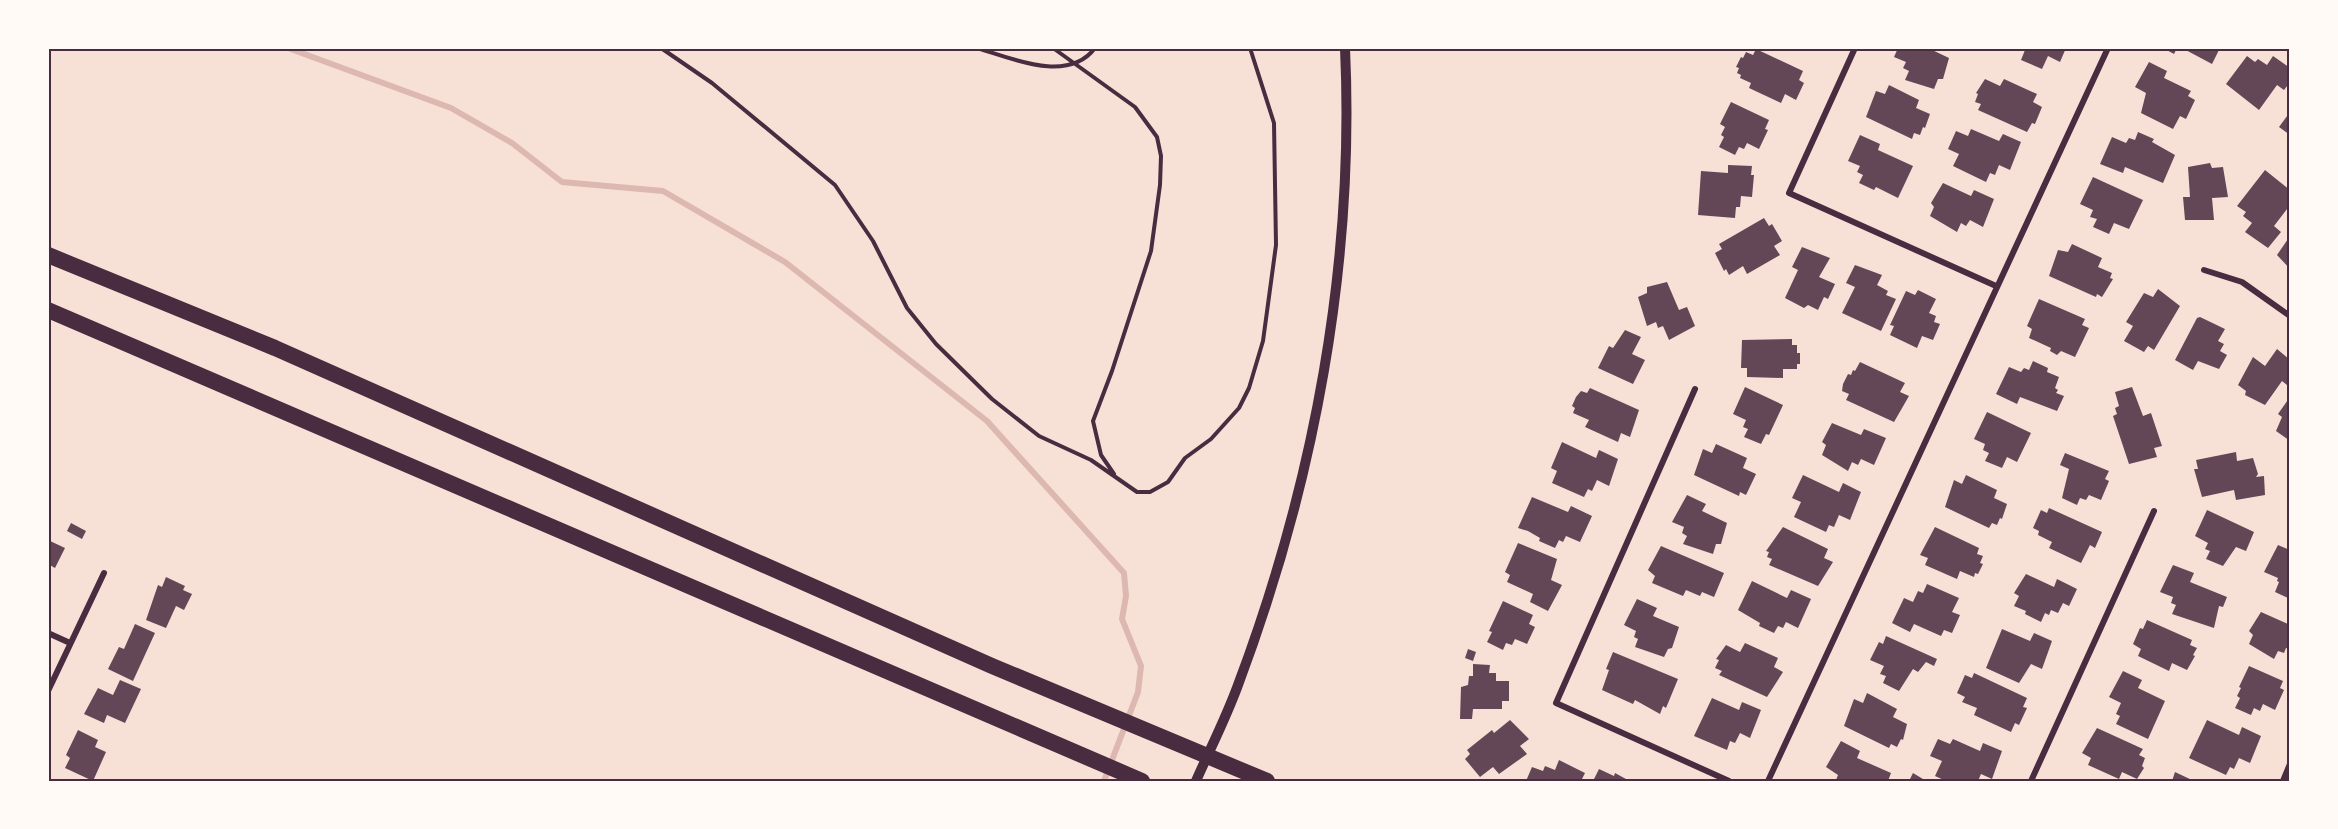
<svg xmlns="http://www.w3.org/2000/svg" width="2338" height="829" font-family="Ubuntu,sans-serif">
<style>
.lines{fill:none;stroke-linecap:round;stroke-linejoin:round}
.stream{stroke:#dcb8b0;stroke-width:6}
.building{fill:#644757}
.path{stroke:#4a2c40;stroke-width:4}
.minor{stroke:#4a2c40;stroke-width:6}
.tertiary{stroke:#4a2c40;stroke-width:10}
.motorway{stroke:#4a2c40;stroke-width:16}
.neatline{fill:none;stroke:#4a2c40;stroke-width:2}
</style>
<rect width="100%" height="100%" fill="#f7e1d7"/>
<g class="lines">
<path class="stream" d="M 288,48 L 451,108 L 512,143 L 562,182 L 663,191 L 785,262 L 987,421 L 1124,573 L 1126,596 L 1122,619 L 1141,666 L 1138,692 L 1104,781"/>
</g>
<path class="building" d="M 1898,48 L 1928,48 L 1949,58 L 1943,79 L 1938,79 L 1934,89 L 1905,80 L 1909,71 L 1903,68 L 1906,62 L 1894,57 Z
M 2020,48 L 2066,48 L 2060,62 L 2048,56 L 2042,69 L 2021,60 L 2025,50 Z
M 2163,48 L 2177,48 L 2174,54 Z
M 2182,48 L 2220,48 L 2212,64 Z
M 1756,49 L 1803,71 L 1799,80 L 1804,83 L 1796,100 L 1785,94 L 1781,103 L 1749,88 L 1751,83 L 1740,78 L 1741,75 L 1737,73 L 1739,68 L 1736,67 L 1741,57 L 1743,58 L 1746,52 L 1753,55 Z
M 2247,56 L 2255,62 L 2258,59 L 2267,65 L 2273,56 L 2290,68 L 2290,82 L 2284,90 L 2277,85 L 2259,110 L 2226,84 Z
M 2149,62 L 2167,71 L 2164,78 L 2191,91 L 2188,96 L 2195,100 L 2186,119 L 2180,116 L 2173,129 L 2141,113 L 2146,93 L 2135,87 Z
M 1985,79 L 2000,86 L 2004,79 L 2037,94 L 2033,102 L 2042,107 L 2035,124 L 2032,123 L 2027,132 L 1978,110 L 1981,104 L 1975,102 L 1978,94 L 1976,93 Z
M 1889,85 L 1919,100 L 1916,108 L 1930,114 L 1925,128 L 1923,127 L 1920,135 L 1914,133 L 1912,139 L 1866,117 L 1876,91 L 1885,94 Z
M 1731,102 L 1769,120 L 1765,129 L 1768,130 L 1759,149 L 1747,143 L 1744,149 L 1739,147 L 1735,155 L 1719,147 L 1724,137 L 1721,135 L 1725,127 L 1720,124 Z
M 2290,112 L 2290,135 L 2279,127 Z
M 1971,129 L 1999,141 L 2003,134 L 2021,142 L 2010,170 L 1999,165 L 1995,175 L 1990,173 L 1986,182 L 1953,166 L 1959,154 L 1948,149 L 1956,131 L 1968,136 Z
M 2138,132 L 2154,139 L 2152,142 L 2175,155 L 2163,183 L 2125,167 L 2123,173 L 2100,164 L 2112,137 L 2126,143 L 2129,138 L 2135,140 Z
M 1860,135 L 1880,144 L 1878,150 L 1913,166 L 1898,198 L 1876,187 L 1874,190 L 1859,183 L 1863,175 L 1857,172 L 1860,166 L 1848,161 Z
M 2210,163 L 2212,168 L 2223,167 L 2228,197 L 2212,198 L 2214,220 L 2185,220 L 2183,197 L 2190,197 L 2188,167 Z
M 1728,165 L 1752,166 L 1751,175 L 1754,175 L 1752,197 L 1741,196 L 1740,207 L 1736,207 L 1735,218 L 1698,215 L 1701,171 L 1728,173 Z
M 2265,170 L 2290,190 L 2287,199 L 2290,205 L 2274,226 L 2281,232 L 2268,248 L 2245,232 L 2252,223 L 2243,216 L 2246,212 L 2237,206 Z
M 2093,177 L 2143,200 L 2129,229 L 2114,223 L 2109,234 L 2093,227 L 2097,219 L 2090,217 L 2093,210 L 2080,204 Z
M 1943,183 L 1971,196 L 1974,190 L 1994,199 L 1983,227 L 1970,220 L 1966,226 L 1961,223 L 1957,232 L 1930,216 L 1934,207 L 1931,203 Z
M 1764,218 L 1769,226 L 1772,224 L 1782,241 L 1774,246 L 1780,255 L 1747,274 L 1743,266 L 1729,275 L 1726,269 L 1724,271 L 1715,253 L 1722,249 L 1719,244 Z
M 2290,236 L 2290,269 L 2277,255 Z
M 2072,244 L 2102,258 L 2098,267 L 2112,273 L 2110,278 L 2113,279 L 2102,297 L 2097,294 L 2096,297 L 2049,276 L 2058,250 L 2068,252 Z
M 1802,247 L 1830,258 L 1819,277 L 1835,284 L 1828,299 L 1824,297 L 1818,310 L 1808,305 L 1804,308 L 1785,298 L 1798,270 L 1792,267 Z
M 1855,265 L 1882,275 L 1877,285 L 1888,291 L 1886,295 L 1896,299 L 1881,331 L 1842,313 L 1855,287 L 1846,283 Z
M 1667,282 L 1679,310 L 1687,307 L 1695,326 L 1669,340 L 1663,326 L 1658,328 L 1656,322 L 1647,326 L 1638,297 L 1647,293 L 1647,287 Z
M 2158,289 L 2180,306 L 2154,350 L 2148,346 L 2144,352 L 2124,341 L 2133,326 L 2126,322 L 2144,293 L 2153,297 Z
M 1918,290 L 1936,299 L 1929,313 L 1936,316 L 1934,322 L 1940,324 L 1933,340 L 1922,336 L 1917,348 L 1890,335 L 1894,326 L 1890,325 L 1906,291 L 1915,295 Z
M 2039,299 L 2085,319 L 2082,325 L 2089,328 L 2075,357 L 2061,351 L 2057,355 L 2050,351 L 2051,348 L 2029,338 L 2032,329 L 2027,326 Z
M 2200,317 L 2225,329 L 2218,341 L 2224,344 L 2220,351 L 2227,355 L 2219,369 L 2198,361 L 2193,370 L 2175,360 L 2197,318 Z
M 1625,330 L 1641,337 L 1632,354 L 1645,360 L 1633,384 L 1598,368 L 1609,346 L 1613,348 Z
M 1792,339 L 1792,345 L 1797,345 L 1797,353 L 1800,353 L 1800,364 L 1797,364 L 1797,369 L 1783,369 L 1783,378 L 1747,377 L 1747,368 L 1741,368 L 1742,340 Z
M 2277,349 L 2290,360 L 2290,381 L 2287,385 L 2282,381 L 2265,405 L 2245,395 L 2246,391 L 2238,385 L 2253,357 L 2265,366 Z
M 2033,361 L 2048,368 L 2047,372 L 2059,377 L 2055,388 L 2058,390 L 2056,393 L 2064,396 L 2057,411 L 2020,397 L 2017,404 L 1996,394 L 2009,367 L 2021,372 L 2024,368 L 2029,370 Z
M 1860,362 L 1905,383 L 1900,392 L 1909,396 L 1894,422 L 1846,400 L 1849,394 L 1842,391 L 1843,384 L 1848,374 L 1851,375 L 1853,370 L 1855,371 Z
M 1745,387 L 1783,405 L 1769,435 L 1766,434 L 1761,444 L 1744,437 L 1748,429 L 1743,427 L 1746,420 L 1733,414 Z
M 2132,387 L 2143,416 L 2151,413 L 2162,446 L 2154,448 L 2157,457 L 2129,464 L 2113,416 L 2117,414 L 2115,408 L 2119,406 L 2115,392 Z
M 1590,388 L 1639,410 L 1630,437 L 1621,433 L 1618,442 L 1585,427 L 1589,420 L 1573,413 L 1575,408 L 1572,406 L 1576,397 L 1581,391 L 1587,393 Z
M 2290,397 L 2290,441 L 2276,431 L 2282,417 L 2278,414 Z
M 1987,412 L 2031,433 L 2017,462 L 2007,457 L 2002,468 L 1985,461 L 1989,453 L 1983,450 L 1985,444 L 1974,439 Z
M 1832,423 L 1861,435 L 1864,429 L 1886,438 L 1874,465 L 1861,459 L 1858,465 L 1852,462 L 1848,471 L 1822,455 L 1826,445 L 1822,442 Z
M 1562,442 L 1596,458 L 1599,450 L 1618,459 L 1609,486 L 1597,480 L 1592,491 L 1588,489 L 1584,497 L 1552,483 L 1557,471 L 1551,468 Z
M 1716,444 L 1747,458 L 1743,468 L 1756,474 L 1746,495 L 1740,492 L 1739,496 L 1694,475 L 1703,449 L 1712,453 Z
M 2236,452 L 2237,461 L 2253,458 L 2258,474 L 2256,477 L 2264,476 L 2265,495 L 2236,500 L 2234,490 L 2202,497 L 2194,469 L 2198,469 L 2196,460 Z
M 2065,453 L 2109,471 L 2105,479 L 2109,481 L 2101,500 L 2089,495 L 2086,500 L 2080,498 L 2077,505 L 2062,498 L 2069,469 L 2060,465 Z
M 1803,475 L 1839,492 L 1843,483 L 1861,492 L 1850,520 L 1839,515 L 1834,527 L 1829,525 L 1826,532 L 1794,517 L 1801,502 L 1792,498 Z
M 1966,475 L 1997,490 L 1994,498 L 2007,504 L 2002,519 L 2000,518 L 1997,525 L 1992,523 L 1989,528 L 1945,507 L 1954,480 L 1962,484 Z
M 1687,495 L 1706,504 L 1702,511 L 1727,523 L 1721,544 L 1716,544 L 1713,554 L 1683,544 L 1687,536 L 1682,533 L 1684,527 L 1672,522 Z
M 1532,497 L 1568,512 L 1571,506 L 1592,516 L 1580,542 L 1566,536 L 1563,542 L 1559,540 L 1555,548 L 1539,541 L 1540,538 L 1528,531 L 1518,528 Z
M 2049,508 L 2102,532 L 2095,548 L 2090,545 L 2081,563 L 2049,548 L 2052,542 L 2038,535 L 2039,531 L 2033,528 L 2041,510 L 2047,513 Z
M 2207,510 L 2254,532 L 2246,551 L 2236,547 L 2223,566 L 2206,559 L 2210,551 L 2205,549 L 2208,543 L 2195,536 Z
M 71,523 L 86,531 L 82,539 L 67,531 Z
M 1783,527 L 1828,549 L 1824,558 L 1833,562 L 1818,586 L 1769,565 L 1772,559 L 1767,557 L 1769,552 L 1766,551 Z
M 1935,527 L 1979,548 L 1977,554 L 1983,556 L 1980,563 L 1983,564 L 1978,574 L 1975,573 L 1974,577 L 1960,571 L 1957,579 L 1925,565 L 1928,558 L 1920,555 Z
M 48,540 L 65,548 L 55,568 L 48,564 Z
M 1518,543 L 1557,559 L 1551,580 L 1562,585 L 1548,611 L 1530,602 L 1533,594 L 1507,582 L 1510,575 L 1505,572 Z
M 2278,545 L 2290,550 L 2290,599 L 2275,592 L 2279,582 L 2277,581 L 2278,578 L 2264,572 Z
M 1661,546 L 1724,573 L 1714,597 L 1702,592 L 1700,596 L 1686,590 L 1683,596 L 1652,583 L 1655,576 L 1648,570 Z
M 2173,565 L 2194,573 L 2190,582 L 2227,597 L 2223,607 L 2219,606 L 2214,628 L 2172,614 L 2176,605 L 2171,603 L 2173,597 L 2160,592 Z
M 2026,574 L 2054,587 L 2057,579 L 2077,589 L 2069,606 L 2063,603 L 2058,613 L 2051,610 L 2049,615 L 2045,613 L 2041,622 L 2025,614 L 2026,611 L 2014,606 L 2019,596 L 2014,593 Z
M 166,577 L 185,586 L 183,590 L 192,594 L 184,610 L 176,606 L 166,628 L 146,620 L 158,585 L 162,587 Z
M 1752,581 L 1787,598 L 1791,590 L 1811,599 L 1798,628 L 1786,622 L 1783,628 L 1778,626 L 1774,633 L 1759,626 L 1760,623 L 1738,610 Z
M 1927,584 L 1959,598 L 1952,612 L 1960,615 L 1952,633 L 1944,630 L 1941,636 L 1914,624 L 1910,632 L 1892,623 L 1904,598 L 1913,602 L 1918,591 L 1923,593 Z
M 1637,599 L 1657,608 L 1653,616 L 1679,627 L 1672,648 L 1668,649 L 1664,657 L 1635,647 L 1638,639 L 1634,637 L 1636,631 L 1624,625 Z
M 1503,601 L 1533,615 L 1529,624 L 1535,627 L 1527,644 L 1515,639 L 1512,645 L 1506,643 L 1503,650 L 1487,642 L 1492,632 L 1489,631 Z
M 2261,612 L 2288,624 L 2290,619 L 2290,649 L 2286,648 L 2284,653 L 2278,651 L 2274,659 L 2249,644 L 2253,635 L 2249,631 Z
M 2147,620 L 2192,640 L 2190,645 L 2197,648 L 2193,655 L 2195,656 L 2187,670 L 2172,663 L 2169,671 L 2138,656 L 2141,649 L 2133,644 L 2140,628 L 2143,629 Z
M 135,624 L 155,633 L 133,681 L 108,669 L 119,647 L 124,649 Z
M 2002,629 L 2030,641 L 2034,633 L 2052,641 L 2042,669 L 2031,664 L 2019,683 L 1986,668 Z
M 1886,636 L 1937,659 L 1934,666 L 1926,662 L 1918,672 L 1913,669 L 1899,691 L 1883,683 L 1886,676 L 1880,674 L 1884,666 L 1870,660 L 1879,642 L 1883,644 Z
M 1745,643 L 1778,658 L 1774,667 L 1783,672 L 1767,697 L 1719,675 L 1722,671 L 1715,668 L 1719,660 L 1716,659 L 1726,645 L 1740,652 Z
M 1468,649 L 1476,652 L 1473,661 L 1465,658 Z
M 1613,652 L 1678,679 L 1666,708 L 1663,706 L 1660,714 L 1635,700 L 1633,704 L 1602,690 L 1609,670 L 1606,669 Z
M 1473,664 L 1490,665 L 1489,673 L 1496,673 L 1496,681 L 1509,681 L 1509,701 L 1502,701 L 1502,709 L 1473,709 L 1472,719 L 1460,719 L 1461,687 L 1468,685 L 1469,676 L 1473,676 Z
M 2249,666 L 2283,681 L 2280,688 L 2284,690 L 2275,710 L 2263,704 L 2260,711 L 2254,708 L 2251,715 L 2235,708 L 2240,698 L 2237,696 L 2241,688 L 2239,687 Z
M 2123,671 L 2142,680 L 2138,688 L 2165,701 L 2148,739 L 2116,724 L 2120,716 L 2116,714 L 2121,703 L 2109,697 Z
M 1974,673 L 2027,698 L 2023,707 L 2027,708 L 2019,725 L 2015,723 L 2011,732 L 1974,715 L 1977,708 L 1962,702 L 1965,697 L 1957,693 L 1965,675 L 1972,678 Z
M 120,680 L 141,689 L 125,723 L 107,715 L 104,723 L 84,714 L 98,688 L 113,695 Z
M 1867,693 L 1897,709 L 1893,717 L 1907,724 L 1903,740 L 1901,739 L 1897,747 L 1891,744 L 1889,748 L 1844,726 L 1854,699 L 1863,703 Z
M 1712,698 L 1739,710 L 1742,702 L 1761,710 L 1750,738 L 1740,733 L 1735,743 L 1730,741 L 1727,750 L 1694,736 Z
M 1510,720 L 1529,739 L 1520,746 L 1527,754 L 1499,774 L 1493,767 L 1480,777 L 1465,759 L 1470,754 L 1467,750 L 1492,730 L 1494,733 Z
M 2207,720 L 2239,735 L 2242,727 L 2261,736 L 2250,763 L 2239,758 L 2234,769 L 2230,767 L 2226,775 L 2189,758 Z
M 2097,728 L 2143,749 L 2139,755 L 2145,758 L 2142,766 L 2144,768 L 2137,779 L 2122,772 L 2119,779 L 2088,765 L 2091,758 L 2082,753 Z
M 78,730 L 98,740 L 95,747 L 106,752 L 93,781 L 65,768 L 70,758 L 66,755 Z
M 1938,739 L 1950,744 L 1953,739 L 1980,751 L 1983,743 L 2002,751 L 1992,779 L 1981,774 L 1978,781 L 1946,781 L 1935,776 L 1942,761 L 1930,756 Z
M 1841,741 L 1860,751 L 1857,758 L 1891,773 L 1888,781 L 1836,780 L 1838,775 L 1826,767 Z
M 1559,760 L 1585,773 L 1581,781 L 1526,781 L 1532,767 L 1543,771 L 1545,766 L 1555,770 Z
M 1599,769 L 1614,776 L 1615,773 L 1626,779 L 1625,781 L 1593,781 Z
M 2175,772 L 2194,781 L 2172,781 Z
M 1913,773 L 1923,779 L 1922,781 L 1909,781 Z"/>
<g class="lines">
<path class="path" d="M 661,48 L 712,83 L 835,185 L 873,241 L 907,308 L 936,344 L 992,399 L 1039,436 L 1091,460 L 1137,492 L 1150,492 L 1168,482 L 1185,458 L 1211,439 L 1239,408 L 1249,388 L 1263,341 L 1276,245 L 1274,123 L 1250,48
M 977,48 C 1011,58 1068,84 1095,48
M 1053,48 L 1135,107 L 1157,137 L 1161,156 L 1160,185 L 1151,251 L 1112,371 L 1093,421 L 1101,455 L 1114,474"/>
<path class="minor" d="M 1855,48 L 1789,193 L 1996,286
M 2204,270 L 2242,282 L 2290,316
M 1695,389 L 1556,703 L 1729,781
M 48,633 L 70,643
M 48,691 L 104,573
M 1768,781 L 2108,48
M 2031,781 L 2154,511
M 2283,781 L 2290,764"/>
<path class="tertiary" d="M 1196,781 C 1210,749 1226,718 1238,685 C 1314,483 1355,264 1345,48"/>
<path class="motorway" d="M 48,255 L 275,348 L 992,666 L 1267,781
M 48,310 L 1142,781"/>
</g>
<rect width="2338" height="829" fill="none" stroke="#fffaf5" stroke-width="99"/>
<rect x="50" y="50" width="2238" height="730" class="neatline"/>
</svg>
